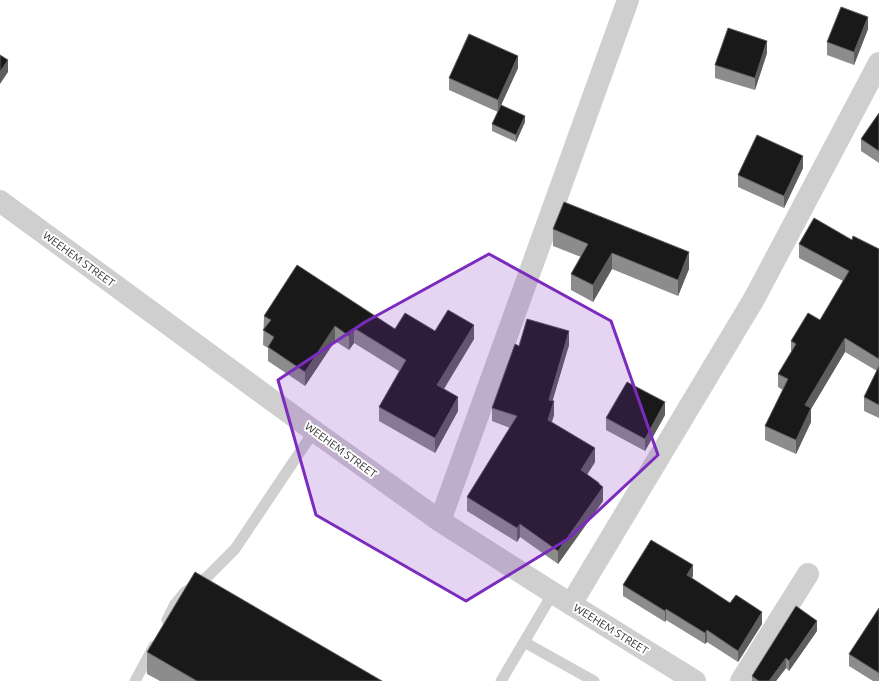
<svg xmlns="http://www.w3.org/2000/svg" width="879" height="681" font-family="Ubuntu,sans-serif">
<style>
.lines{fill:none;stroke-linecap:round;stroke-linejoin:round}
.service{stroke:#cfcfcf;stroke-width:11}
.minor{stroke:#cfcfcf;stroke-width:22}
.tertiary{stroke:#cfcfcf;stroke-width:22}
.wall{fill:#8c8c8c}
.shaded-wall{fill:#5e5e5e}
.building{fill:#191919;stroke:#5e5e5e}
.marked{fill:#7b2cbf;fill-opacity:0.2;stroke:#7b2cbf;stroke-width:3;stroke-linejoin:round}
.labels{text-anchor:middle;stroke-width:4;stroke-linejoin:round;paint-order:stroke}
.street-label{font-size:11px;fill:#323232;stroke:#fff}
</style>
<rect width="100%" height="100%" fill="#fff"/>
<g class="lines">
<path class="service" d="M 167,620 L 175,604 L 185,592 L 207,577 L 235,549 L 314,431
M 524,642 L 594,681
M 135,681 L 154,646
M 501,681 L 553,593"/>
<path class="minor" d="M 440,521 L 628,0
M 571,604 L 754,299 L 879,63
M 741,681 L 808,574"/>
<path class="tertiary" d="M 0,201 L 314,431 L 440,521 L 553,593 L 695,681"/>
</g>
<path class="wall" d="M 868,29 L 854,65 L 827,55 L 827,42 Z
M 767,53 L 755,90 L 715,78 L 715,65 Z
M 518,68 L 498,112 L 449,90 L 449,78 Z
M 879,113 L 879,163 L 861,151 L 861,139 Z
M 525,122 L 516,142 L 492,131 L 492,124 Z
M 803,168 L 784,208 L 738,187 L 738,175 Z
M 553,229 L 689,269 L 678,296 L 612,269 L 593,302 L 571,290 L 571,274 L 581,257 L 553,246 Z
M 852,240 L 879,249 L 879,418 L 864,411 L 864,397 L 877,371 L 845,352 L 811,409 L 811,422 L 796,454 L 765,440 L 765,426 L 783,390 L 778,387 L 778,374 L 791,353 L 791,341 L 820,320 L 843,281 L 799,258 L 799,244 Z
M 264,316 L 395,329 L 435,331 L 474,339 L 444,389 L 458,411 L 435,453 L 379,421 L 379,407 L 399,371 L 354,343 L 349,350 L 335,341 L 305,386 L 268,361 L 268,348 L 263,345 Z
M 569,345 L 552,401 L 554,415 L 552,422 L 595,462 L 587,475 L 599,485 L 603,501 L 558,564 L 520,537 L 517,542 L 467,511 L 467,497 L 510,428 L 492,421 L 492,408 L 519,346 Z
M 665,415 L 645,451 L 606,430 L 606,418 Z
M 693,576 L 692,578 L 762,624 L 738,662 L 707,642 L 705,644 L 666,620 L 665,622 L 623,596 L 623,585 Z
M 879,608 L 879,681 L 873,681 L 849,666 L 849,654 Z
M 817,631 L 789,671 L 786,668 L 776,681 L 752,681 L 752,676 Z
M 147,652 L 382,681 L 160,681 L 147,674 Z"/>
<path class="shaded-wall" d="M 868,17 L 868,29 L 854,65 L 854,52 Z
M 767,41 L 767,53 L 755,90 L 755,78 Z
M 518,56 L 518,68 L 498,112 L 498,100 Z
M 8,60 L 8,72 L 0,84 L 0,72 Z
M 525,116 L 525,122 L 516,142 L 516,135 Z
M 803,156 L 803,168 L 784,208 L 784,196 Z
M 689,252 L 689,269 L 678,296 L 678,280 Z
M 612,253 L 612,269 L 593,302 L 593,285 Z
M 474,325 L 474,339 L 437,400 L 437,385 Z
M 335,326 L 335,341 L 305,386 L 305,372 Z
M 354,328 L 354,343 L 349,350 L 349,336 Z
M 569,331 L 569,345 L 549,413 L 549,400 Z
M 845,338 L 845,352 L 811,409 L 811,422 L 796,454 L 796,440 L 805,405 Z
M 458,397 L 458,411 L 435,453 L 435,438 Z
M 554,401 L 554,415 L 548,433 L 548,420 Z
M 665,402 L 665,415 L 645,451 L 645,439 Z
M 595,448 L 595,462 L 581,484 L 581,470 Z
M 599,483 L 599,492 L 603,487 L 603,501 L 558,564 L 558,551 Z
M 520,524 L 520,537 L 517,542 L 517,528 Z
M 693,565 L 693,576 L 687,586 L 687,575 Z
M 666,609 L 666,620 L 665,622 L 665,611 Z
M 762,612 L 762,624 L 738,662 L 738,651 Z
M 817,621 L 817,631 L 789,671 L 789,661 Z
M 707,630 L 707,642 L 705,644 L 705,633 Z
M 786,658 L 786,668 L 776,681 L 769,681 Z"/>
<path class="building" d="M 841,7 L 868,17 L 854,52 L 827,42 Z
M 728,28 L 767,41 L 755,78 L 715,65 Z
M 469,34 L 518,56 L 498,100 L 449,78 Z
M 0,55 L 8,60 L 0,72 Z
M 501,105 L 525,116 L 516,135 L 492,124 Z
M 879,113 L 879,151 L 861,139 Z
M 757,135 L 803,156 L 784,196 L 738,175 Z
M 564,202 L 689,252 L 678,280 L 612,253 L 593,285 L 571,274 L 588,244 L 553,229 Z
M 814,218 L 852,240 L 853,236 L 879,249 L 879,359 L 845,338 L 805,405 L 811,408 L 796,440 L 765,426 L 788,379 L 778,374 L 796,344 L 791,341 L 808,313 L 820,320 L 849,271 L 799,244 Z
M 297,265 L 395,329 L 405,313 L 435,331 L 448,310 L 474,325 L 437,385 L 458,397 L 435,438 L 379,407 L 406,360 L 354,328 L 349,336 L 335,326 L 305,372 L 268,347 L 274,337 L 263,330 L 271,320 L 264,316 Z
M 527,319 L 569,331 L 549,400 L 554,401 L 548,420 L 595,448 L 581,470 L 599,483 L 599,484 L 603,487 L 558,551 L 520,524 L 517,528 L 467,497 L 517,416 L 492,408 L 515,344 L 519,346 Z
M 879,366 L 879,405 L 864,397 Z
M 627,382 L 665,402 L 645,439 L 606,418 Z
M 651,540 L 693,565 L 687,575 L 730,603 L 736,595 L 762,612 L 738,651 L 707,630 L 705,633 L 666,609 L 665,611 L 623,585 Z
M 195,572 L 382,681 L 197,681 L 147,652 Z
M 796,606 L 817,621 L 789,661 L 786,658 L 769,681 L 759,681 L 752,676 Z
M 879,608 L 879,673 L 849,654 Z"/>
<path class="marked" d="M 489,254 L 611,321 L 658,455 L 568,539 L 466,601 L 316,515 L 278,380 L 365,322 Z"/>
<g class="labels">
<g class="street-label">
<text transform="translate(79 259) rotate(36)" y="4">WEEHEM STREET</text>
<text transform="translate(341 450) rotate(36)" y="4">WEEHEM STREET</text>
<text transform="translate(611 629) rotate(32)" y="4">WEEHEM STREET</text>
</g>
</g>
</svg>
